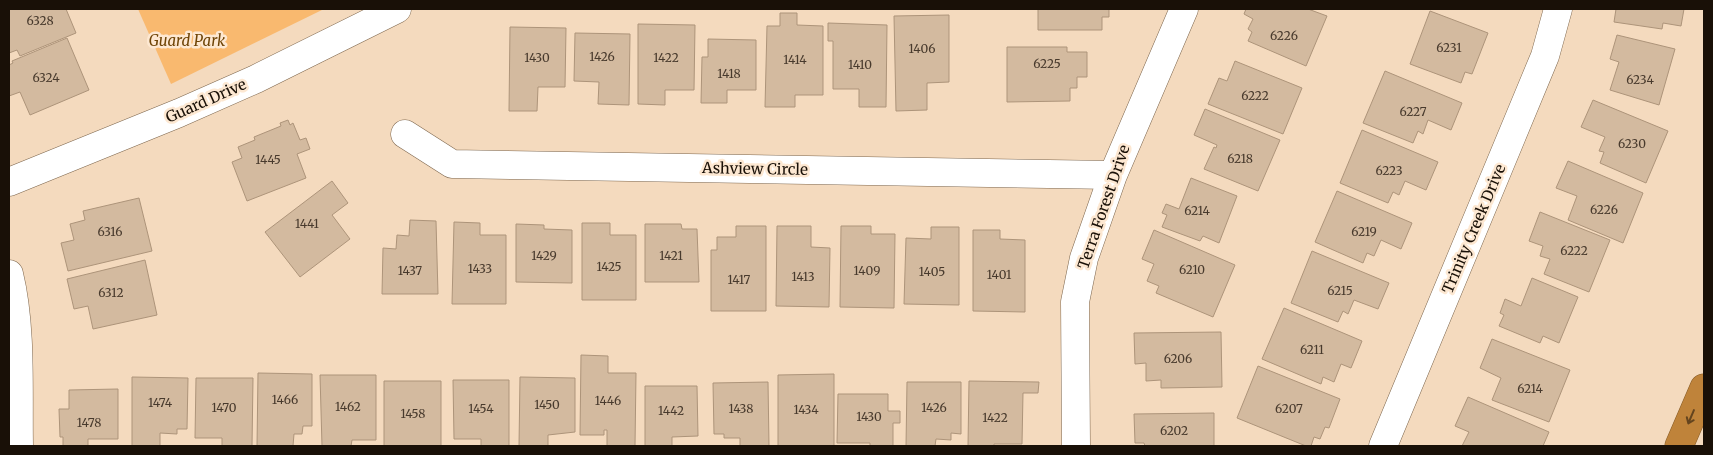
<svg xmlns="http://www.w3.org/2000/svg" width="1713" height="455" font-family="Merriweather,serif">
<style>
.green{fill:#f9b96f}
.building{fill:#d3ba9f;stroke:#ad947a}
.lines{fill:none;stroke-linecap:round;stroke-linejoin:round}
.minor-casing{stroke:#7e674e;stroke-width:29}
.motorway-casing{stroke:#855b28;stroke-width:29}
.minor{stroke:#fff;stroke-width:28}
.motorway{stroke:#bf833a;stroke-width:28}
.oneway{stroke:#64441e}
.labels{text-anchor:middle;stroke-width:5;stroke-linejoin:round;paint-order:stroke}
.number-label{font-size:12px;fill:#483a2d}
.park-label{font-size:15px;font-style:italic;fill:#6f4406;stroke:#fde8d2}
.street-label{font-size:15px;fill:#191007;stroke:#fde8d2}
</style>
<rect width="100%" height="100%" fill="#f4dabe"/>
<path class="green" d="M 138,9 L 324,9 L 171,84 Z"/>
<path class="building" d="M 9,9 L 66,9 L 76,33 L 20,56 L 17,50 L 9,53 Z
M 1038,9 L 1109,9 L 1109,17 L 1102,17 L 1102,30 L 1038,30 Z
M 1246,9 L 1308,9 L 1327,16 L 1306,66 L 1248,41 L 1252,32 L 1248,29 L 1253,19 L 1244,14 Z
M 1616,9 L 1684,9 L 1681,26 L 1663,23 L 1662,29 L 1614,22 Z
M 1430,11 L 1488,33 L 1472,74 L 1465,72 L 1461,83 L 1410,64 Z
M 780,13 L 797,13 L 797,25 L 823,26 L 823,95 L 795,95 L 795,107 L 765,107 L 767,26 L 780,26 Z
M 949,15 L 949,82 L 927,83 L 927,110 L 896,111 L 894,16 Z
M 828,23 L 887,25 L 886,107 L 859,107 L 859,89 L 833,89 L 833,41 L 828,41 Z
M 638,24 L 695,25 L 694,90 L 665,90 L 665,105 L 638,104 Z
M 510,27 L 566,28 L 565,87 L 538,87 L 537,111 L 509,111 Z
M 575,33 L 630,34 L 629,105 L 598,104 L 599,82 L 574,81 Z
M 1617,35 L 1675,49 L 1659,105 L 1610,90 L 1619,62 L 1610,59 Z
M 67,38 L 89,90 L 30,115 L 20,92 L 9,96 L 9,65 L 13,63 L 12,61 Z
M 708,39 L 756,40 L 756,90 L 727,90 L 727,103 L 701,103 L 702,57 L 708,57 Z
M 1007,47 L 1067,47 L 1067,52 L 1087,52 L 1087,77 L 1077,77 L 1077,88 L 1070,88 L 1070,101 L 1007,102 Z
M 1235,61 L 1302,88 L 1283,134 L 1208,104 L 1219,78 L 1227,81 Z
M 1385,71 L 1462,103 L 1451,130 L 1428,120 L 1423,134 L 1418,131 L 1413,143 L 1363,123 Z
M 1593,100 L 1668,131 L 1646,183 L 1600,163 L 1604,152 L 1599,151 L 1605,137 L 1581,127 Z
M 1205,109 L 1280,140 L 1258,191 L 1204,169 L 1214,147 L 1216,148 L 1217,145 L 1194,135 Z
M 288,120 L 290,125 L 293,123 L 300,140 L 306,138 L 310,149 L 297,154 L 306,178 L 247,201 L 232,162 L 242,158 L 238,147 L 255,140 L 254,137 L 281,126 L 280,123 Z
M 1362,130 L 1438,162 L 1426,190 L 1405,181 L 1399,195 L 1393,192 L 1388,203 L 1340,183 Z
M 1568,161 L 1643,193 L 1623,243 L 1568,220 L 1577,196 L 1556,188 Z
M 1191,178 L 1237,196 L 1219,243 L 1203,236 L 1200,241 L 1162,227 L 1167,215 L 1162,213 L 1166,204 L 1179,209 Z
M 332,181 L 348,203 L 332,215 L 350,239 L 300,277 L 265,232 Z
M 1337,191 L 1412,223 L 1401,249 L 1381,240 L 1374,256 L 1367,253 L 1363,263 L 1315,242 Z
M 139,198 L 152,251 L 68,271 L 61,243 L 74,240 L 70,224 L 85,220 L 83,211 Z
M 1540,212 L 1610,240 L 1589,292 L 1544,274 L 1550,259 L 1540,256 L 1543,246 L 1529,241 Z
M 410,220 L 436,221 L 438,294 L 382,294 L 383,248 L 396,249 L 397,235 L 409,236 Z
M 454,222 L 480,223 L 480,235 L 506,235 L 506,304 L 452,304 Z
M 582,223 L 610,223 L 610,235 L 636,235 L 636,300 L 582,300 Z
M 516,224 L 544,225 L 544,229 L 572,230 L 572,283 L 516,282 Z
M 645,224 L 681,224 L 682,229 L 697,229 L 699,282 L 645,282 Z
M 736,226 L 766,226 L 766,311 L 711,311 L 711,250 L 717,250 L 717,237 L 736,237 Z
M 777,226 L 811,226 L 811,247 L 830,248 L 829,307 L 776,306 Z
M 841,226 L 871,226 L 871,234 L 895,234 L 894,308 L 840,307 Z
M 931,227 L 959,227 L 959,305 L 904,304 L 906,238 L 931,239 Z
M 973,230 L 1000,230 L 1000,239 L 1025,240 L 1025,312 L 973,311 Z
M 1154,230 L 1235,265 L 1213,317 L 1156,293 L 1159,286 L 1147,281 L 1154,264 L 1142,259 Z
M 1312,251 L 1389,283 L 1378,309 L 1354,300 L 1348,314 L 1343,311 L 1338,322 L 1291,303 Z
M 145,260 L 157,315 L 93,329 L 88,306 L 74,309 L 67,279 Z
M 1532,278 L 1578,297 L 1559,343 L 1543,336 L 1540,343 L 1499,326 L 1504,315 L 1500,313 L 1505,299 L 1521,306 Z
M 1284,308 L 1362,341 L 1351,368 L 1341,364 L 1334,382 L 1323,377 L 1321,384 L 1262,359 Z
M 1221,332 L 1222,387 L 1161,388 L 1161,380 L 1146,381 L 1146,363 L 1135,364 L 1134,333 Z
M 1492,339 L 1570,370 L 1549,422 L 1492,400 L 1501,378 L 1480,368 Z
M 581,355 L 608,356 L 608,373 L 636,373 L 635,446 L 607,446 L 607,430 L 604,430 L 604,435 L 580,435 Z
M 1258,366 L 1340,399 L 1329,428 L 1325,427 L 1320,439 L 1314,437 L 1311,446 L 1306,446 L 1237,418 Z
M 258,373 L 312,374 L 312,426 L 303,426 L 302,434 L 294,434 L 293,446 L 257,446 Z
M 834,374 L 834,446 L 778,446 L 778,375 Z
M 320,375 L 376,375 L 376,440 L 352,440 L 351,446 L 322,446 Z
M 132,377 L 188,378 L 187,429 L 177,429 L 177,434 L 160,433 L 160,446 L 132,446 Z
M 520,377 L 575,378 L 575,432 L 548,435 L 548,446 L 519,446 Z
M 196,378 L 253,378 L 252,446 L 222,446 L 222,438 L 195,438 Z
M 453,380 L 509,380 L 509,446 L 481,446 L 481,439 L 454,439 Z
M 384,381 L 441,381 L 441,446 L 384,446 Z
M 969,381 L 1039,382 L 1038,393 L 1023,393 L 1022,444 L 994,444 L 994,446 L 968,446 Z
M 768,382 L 769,446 L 740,446 L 740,438 L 724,438 L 724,434 L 714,434 L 713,383 Z
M 907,382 L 961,382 L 961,434 L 951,433 L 951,440 L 936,439 L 935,446 L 906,446 Z
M 645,386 L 697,386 L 698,436 L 672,437 L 672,446 L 645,446 Z
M 118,389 L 118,439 L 88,439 L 88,446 L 63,446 L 63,437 L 60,437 L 59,409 L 69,409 L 69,390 Z
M 838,394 L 888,394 L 888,411 L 900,411 L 900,423 L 893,423 L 893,446 L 870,446 L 870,443 L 837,443 Z
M 1468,397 L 1549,432 L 1543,446 L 1462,446 L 1469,432 L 1455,426 Z
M 1214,413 L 1214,446 L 1145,446 L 1144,443 L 1135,443 L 1134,414 Z"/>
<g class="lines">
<defs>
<path id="minor" d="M 405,134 L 452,164 L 1113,175
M 9,182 L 179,113 L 256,79 L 397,9
M 9,274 C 22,327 18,392 19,446
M 1076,446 L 1075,302 L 1084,258 L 1113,175 L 1184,9
M 1383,446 L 1545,56 L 1558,9"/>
<path id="motorway" d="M 1679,446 L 1704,388"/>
</defs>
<use href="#minor" class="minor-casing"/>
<use href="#motorway" class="motorway-casing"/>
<use href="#minor" class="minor"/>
<use href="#motorway" class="motorway"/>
</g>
<defs><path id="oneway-shaft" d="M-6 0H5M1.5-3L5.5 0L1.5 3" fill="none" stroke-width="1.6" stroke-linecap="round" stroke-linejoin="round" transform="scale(1.25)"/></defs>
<use class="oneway" href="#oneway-shaft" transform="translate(1691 417) rotate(113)"/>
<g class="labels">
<g class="number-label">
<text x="40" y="25">6328</text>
<text x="1284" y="40">6226</text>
<text x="1449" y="52">6231</text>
<text x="922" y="53">1406</text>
<text x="602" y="61">1426</text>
<text x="537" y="62">1430</text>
<text x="666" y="62">1422</text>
<text x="795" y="64">1414</text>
<text x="1047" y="68">6225</text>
<text x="860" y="69">1410</text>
<text x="729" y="78">1418</text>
<text x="46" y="82">6324</text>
<text x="1640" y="84">6234</text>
<text x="1255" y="100">6222</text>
<text x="1413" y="116">6227</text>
<text x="1632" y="148">6230</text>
<text x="1240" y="163">6218</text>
<text x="268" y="164">1445</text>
<text x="1389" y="175">6223</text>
<text x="1604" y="214">6226</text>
<text x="1197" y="215">6214</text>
<text x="307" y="228">1441</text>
<text x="110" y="236">6316</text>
<text x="1364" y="236">6219</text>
<text x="1574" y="255">6222</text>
<text x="544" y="260">1429</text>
<text x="671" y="260">1421</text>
<text x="609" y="271">1425</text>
<text x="480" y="273">1433</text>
<text x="1192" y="274">6210</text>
<text x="410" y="275">1437</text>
<text x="867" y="275">1409</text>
<text x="932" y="276">1405</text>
<text x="999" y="279">1401</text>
<text x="803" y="281">1413</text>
<text x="739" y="284">1417</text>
<text x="1340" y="295">6215</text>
<text x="111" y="297">6312</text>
<text x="1312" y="354">6211</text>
<text x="1178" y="363">6206</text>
<text x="1530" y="393">6214</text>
<text x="285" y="404">1466</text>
<text x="608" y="405">1446</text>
<text x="160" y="407">1474</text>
<text x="547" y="409">1450</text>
<text x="348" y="411">1462</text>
<text x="224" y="412">1470</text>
<text x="934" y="412">1426</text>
<text x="481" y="413">1454</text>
<text x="741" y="413">1438</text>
<text x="1289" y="413">6207</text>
<text x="806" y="414">1434</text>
<text x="671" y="415">1442</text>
<text x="413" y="418">1458</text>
<text x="869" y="421">1430</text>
<text x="995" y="422">1422</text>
<text x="89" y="427">1478</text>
<text x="1174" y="435">6202</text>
</g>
<g class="park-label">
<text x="187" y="46">Guard Park</text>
</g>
<g class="street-label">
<text transform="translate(206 101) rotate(-24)" y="5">Guard Drive</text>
<text transform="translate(755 169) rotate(1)" y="5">Ashview Circle</text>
<text transform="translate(1104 207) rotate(-71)" y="5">Terra Forest Drive</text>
<text transform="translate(1474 229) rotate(-67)" y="5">Trinity Creek Drive</text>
</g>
</g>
<rect width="1713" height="455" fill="none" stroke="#191007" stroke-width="20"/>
</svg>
